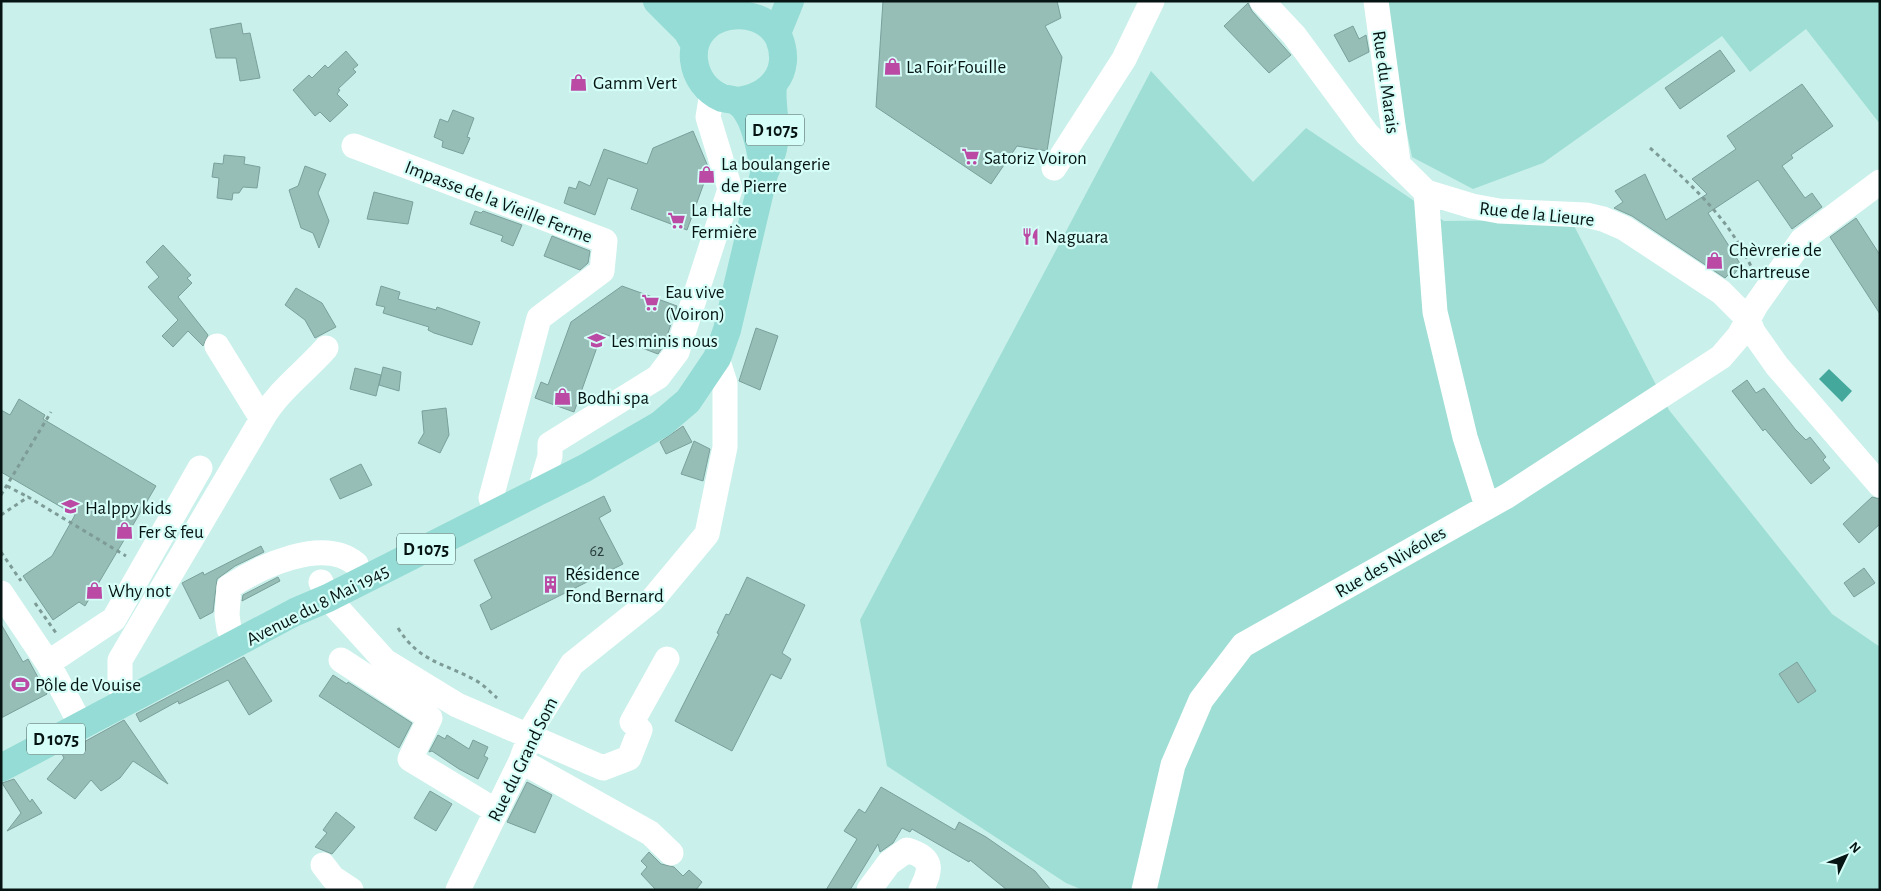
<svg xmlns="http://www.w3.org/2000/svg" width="1881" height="891" font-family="'Alegreya Sans',sans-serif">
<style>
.green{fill:#9eded5}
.water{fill:#45a89d}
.building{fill:#97bdb7;stroke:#7ba09b}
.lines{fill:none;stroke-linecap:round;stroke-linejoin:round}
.path{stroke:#7d9b97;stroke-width:3;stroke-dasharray:4 4;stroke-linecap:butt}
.minor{stroke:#fff;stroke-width:25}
.major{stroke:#94dcd5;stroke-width:28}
.labels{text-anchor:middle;stroke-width:4.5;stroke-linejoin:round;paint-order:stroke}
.number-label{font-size:16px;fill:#2a3f3c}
.shield{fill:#d6fef8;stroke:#445b58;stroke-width:1}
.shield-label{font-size:18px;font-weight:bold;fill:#061513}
.poi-label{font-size:19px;fill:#061513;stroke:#d6fef8;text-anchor:start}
.street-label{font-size:19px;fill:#061513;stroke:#d6fef8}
</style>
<rect width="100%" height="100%" fill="#c9f0ea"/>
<path class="green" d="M 1380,1 L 1880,1 L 1880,124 L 1806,29 L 1750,72 L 1722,36 L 1543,163 L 1473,189 L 1412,157 Z
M 1151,71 L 1253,182 L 1306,128 L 1444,221 L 1571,220 L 1669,410 L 1832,614 L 1880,647 L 1880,890 L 1083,890 L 1066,883 L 887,766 L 860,620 Z"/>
<path class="water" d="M 1829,369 L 1852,391 L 1842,402 L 1819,379 Z"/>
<path class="building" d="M 883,1 L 1057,1 L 1061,18 L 1045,26 L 1062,57 L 1047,151 L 1017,146 L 991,184 L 876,107 Z
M 1248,3 L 1252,11 L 1291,55 L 1269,73 L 1224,26 Z
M 241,23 L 243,34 L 250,33 L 260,78 L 240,81 L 236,58 L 216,58 L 210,29 Z
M 1353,26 L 1359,39 L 1366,35 L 1369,52 L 1349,62 L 1334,35 Z
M 1720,50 L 1735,71 L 1680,109 L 1665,88 Z
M 346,51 L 358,65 L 353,69 L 356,72 L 338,89 L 340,90 L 337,94 L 348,105 L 330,122 L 320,112 L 315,116 L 293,90 L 309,75 L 312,78 L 325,65 L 328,68 Z
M 1802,84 L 1833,126 L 1791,155 L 1793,158 L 1782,166 L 1805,198 L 1812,193 L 1822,207 L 1792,229 L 1758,180 L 1708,213 L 1741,265 L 1732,277 L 1728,275 L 1725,278 L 1632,216 L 1614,208 L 1623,202 L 1615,191 L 1645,174 L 1666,220 L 1707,194 L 1692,179 L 1736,149 L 1727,136 Z
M 453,110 L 474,118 L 467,137 L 470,138 L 463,154 L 442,147 L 443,141 L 434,137 L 440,119 L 448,122 Z
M 693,131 L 709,169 L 687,230 L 631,209 L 638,189 L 608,178 L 595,215 L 564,203 L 569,187 L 576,189 L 579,181 L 590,186 L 604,149 L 647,164 L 653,148 Z
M 224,155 L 245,157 L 244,164 L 260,167 L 257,188 L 243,187 L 239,193 L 233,193 L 232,200 L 217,198 L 219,178 L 212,177 L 214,163 L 223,164 Z
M 305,166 L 326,174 L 318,193 L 329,221 L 319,248 L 313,233 L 301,228 L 289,190 L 298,186 Z
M 374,192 L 413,202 L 408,224 L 367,219 Z
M 475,211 L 481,213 L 483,211 L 522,225 L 513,246 L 501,241 L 503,236 L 470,224 Z
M 1856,218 L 1880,255 L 1880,314 L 1830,237 Z
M 552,236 L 590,251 L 588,263 L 580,270 L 544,256 Z
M 163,245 L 191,275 L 187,278 L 192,283 L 178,297 L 208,335 L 203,346 L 188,331 L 173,347 L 162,336 L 178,320 L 148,287 L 159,277 L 146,262 Z
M 381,286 L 400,292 L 398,299 L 436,310 L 437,307 L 480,322 L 472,345 L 434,333 L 428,330 L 429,327 L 383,313 L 385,307 L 376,305 Z
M 622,286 L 677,306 L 664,345 L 658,354 L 602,333 L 574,412 L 535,398 L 541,382 L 548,385 L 571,322 Z
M 296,288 L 322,303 L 336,327 L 315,338 L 305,320 L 285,305 Z
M 756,328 L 778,336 L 760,390 L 739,381 Z
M 383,367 L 401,372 L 399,391 L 379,385 Z
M 355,368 L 381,375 L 376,396 L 350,389 Z
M 1747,380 L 1756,393 L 1764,388 L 1795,429 L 1806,440 L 1810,437 L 1826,457 L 1823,460 L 1830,468 L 1811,484 L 1765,429 L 1763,431 L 1732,391 Z
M 19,399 L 45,415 L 43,419 L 156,486 L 85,606 L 79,602 L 53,620 L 23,576 L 52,556 L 75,515 L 1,472 L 1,410 L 10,415 Z
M 446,408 L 449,435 L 440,453 L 418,443 L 424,433 L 422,411 Z
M 683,426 L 692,442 L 666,454 L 660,442 Z
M 694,441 L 710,449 L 703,481 L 681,474 Z
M 361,464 L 372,485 L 340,499 L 330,479 Z
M 604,496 L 611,511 L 599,518 L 623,564 L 491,630 L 480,605 L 492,598 L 474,560 Z
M 1872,497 L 1880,499 L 1880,524 L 1859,543 L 1843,524 Z
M 261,546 L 264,552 L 235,566 L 217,579 L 213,612 L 200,619 L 182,583 L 203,572 L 204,575 Z
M 1864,568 L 1875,583 L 1854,597 L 1844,583 Z
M 278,577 L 280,581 L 242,601 L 243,595 Z
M 747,577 L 805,605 L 782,653 L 791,659 L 781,679 L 771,674 L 732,751 L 675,721 L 719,634 L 717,633 L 726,614 L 729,615 Z
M 1,624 L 23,662 L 28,659 L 47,694 L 1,718 Z
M 244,657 L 272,701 L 249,715 L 228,680 L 179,704 L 178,701 L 140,722 L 136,714 Z
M 1797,662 L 1816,691 L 1798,703 L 1779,674 Z
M 333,675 L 347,684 L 348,682 L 412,723 L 399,748 L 319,696 Z
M 124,720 L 168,784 L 133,761 L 120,778 L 101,791 L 91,780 L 75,799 L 47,779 L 64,758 L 62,754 Z
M 438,735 L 445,739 L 447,735 L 469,749 L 473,740 L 488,747 L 484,756 L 488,758 L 478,779 L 459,769 L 432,751 L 429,752 Z
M 14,779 L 30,802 L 32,799 L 42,813 L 7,831 L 21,813 L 2,783 Z
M 527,782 L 552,795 L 535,833 L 507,822 Z
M 881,787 L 955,830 L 959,822 L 986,837 L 1035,871 L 1051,890 L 1007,890 L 970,860 L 969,862 L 912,829 L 910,832 L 902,828 L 893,843 L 880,852 L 878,844 L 850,890 L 826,890 L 857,839 L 844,831 L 859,809 L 865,813 Z
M 430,791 L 452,804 L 436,831 L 414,818 Z
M 336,812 L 355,827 L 332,854 L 315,847 L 327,833 L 323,830 Z
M 649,852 L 661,864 L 674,867 L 683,876 L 689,870 L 702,882 L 696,890 L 656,890 L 641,874 L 647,867 L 641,861 Z"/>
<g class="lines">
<path class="path" d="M 1650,148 C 1692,185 1731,220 1754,273
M 7,486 L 28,497
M 1,495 L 51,412
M 1,515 L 28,497 L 126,556
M 1,552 L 21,581
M 35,603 L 56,633
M 398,628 C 419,662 444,663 475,680 C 483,684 490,692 497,698"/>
<path class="minor" d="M 1262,1 L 1294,35 L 1367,134 L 1426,192 L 1472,206 L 1499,211 L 1586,215 L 1603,219 L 1624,228 L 1721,292 L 1748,319 L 1753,332 L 1777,366 L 1880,485
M 1376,1 L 1398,162
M 354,146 L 605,241 L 602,271 L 539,318 L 491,498 L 498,513
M 1054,168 L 1124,59 L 1152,1
M 1426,192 L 1435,312 L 1465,437 L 1487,506
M 262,419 C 278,391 305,372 326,348
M 539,493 L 550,456 L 550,444 L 658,377 L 677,352 L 730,189 L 708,117 L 712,93
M 321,582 L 328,598 L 385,661 L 457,705 L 603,768 L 629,758 L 640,730 L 632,722 L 667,659
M 1,593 L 48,663 L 81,725
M 229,629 L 227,615 L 229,587 C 259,567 323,536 356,564
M 341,660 L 430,718 L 410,759 L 496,811
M 48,663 L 114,619 L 200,468
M 120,687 L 120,660 L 262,419 L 217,346
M 521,761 L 650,833 L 671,853
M 323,865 L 333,878 L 351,890
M 458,890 L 521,761 L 534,725 L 572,664 L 652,600 L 707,534 L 725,447 L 725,383 L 717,358
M 869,890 L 889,863 L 907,850 C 933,858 932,868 921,890
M 1144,890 L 1173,765 L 1201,700 L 1243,645 L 1507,496 L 1721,357 L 1739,336 L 1756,305 L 1802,240 L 1880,182"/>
<path class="major" d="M 657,1 L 687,31 L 695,45
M 691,1 L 708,12 L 722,15
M 777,33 L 790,1
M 736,101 C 769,98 793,73 779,38 C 760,0 689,11 694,60 C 696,77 706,91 722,98 C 726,99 732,99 736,101 C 755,112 761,151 764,170
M 1,768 L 295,612 L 328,598 L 585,468 L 661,424 L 688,401 L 717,358 L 727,330 L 764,174 C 770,160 775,147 775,132 C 775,116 771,101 773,85"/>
</g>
<defs>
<symbol id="shop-bare" viewBox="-9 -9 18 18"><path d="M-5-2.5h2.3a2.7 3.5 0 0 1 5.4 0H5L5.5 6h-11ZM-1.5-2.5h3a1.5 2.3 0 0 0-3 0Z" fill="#bb4aa5" stroke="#d6fef8" stroke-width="2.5" paint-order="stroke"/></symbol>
<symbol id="supermarket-bare" viewBox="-9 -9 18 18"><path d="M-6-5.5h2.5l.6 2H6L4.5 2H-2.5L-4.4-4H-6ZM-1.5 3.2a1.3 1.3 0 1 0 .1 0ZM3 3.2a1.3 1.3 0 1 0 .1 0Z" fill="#bb4aa5" stroke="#d6fef8" stroke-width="2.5" paint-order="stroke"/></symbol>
<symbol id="restaurant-bare" viewBox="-9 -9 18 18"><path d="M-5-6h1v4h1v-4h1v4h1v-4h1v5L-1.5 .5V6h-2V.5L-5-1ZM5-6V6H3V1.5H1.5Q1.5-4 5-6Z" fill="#bb4aa5" stroke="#d6fef8" stroke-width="2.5" paint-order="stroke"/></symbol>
<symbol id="school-bare" viewBox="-9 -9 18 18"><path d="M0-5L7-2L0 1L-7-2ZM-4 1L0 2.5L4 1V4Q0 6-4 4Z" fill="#bb4aa5" stroke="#d6fef8" stroke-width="2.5" paint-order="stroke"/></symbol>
<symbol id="building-bare" viewBox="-9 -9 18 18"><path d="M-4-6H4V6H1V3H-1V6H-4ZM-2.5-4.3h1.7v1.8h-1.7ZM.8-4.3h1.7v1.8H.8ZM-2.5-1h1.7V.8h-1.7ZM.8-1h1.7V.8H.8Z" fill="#bb4aa5" stroke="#d6fef8" stroke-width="2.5" paint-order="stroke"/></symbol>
<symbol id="stadium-bare" viewBox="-9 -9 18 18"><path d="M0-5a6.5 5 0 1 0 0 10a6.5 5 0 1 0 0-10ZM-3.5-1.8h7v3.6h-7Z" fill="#bb4aa5" stroke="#d6fef8" stroke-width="2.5" paint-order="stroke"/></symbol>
</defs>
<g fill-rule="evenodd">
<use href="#shop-bare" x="880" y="54" width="25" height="25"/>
<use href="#shop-bare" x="566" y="70" width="25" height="25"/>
<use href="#supermarket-bare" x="958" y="144" width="25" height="25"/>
<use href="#shop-bare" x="694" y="162" width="25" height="25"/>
<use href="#supermarket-bare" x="664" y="208" width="25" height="25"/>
<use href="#restaurant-bare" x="1018" y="224" width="25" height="25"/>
<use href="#shop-bare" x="1702" y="248" width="25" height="25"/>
<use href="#supermarket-bare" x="638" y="290" width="25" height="25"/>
<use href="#school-bare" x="584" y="328" width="25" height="25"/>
<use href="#shop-bare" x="550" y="384" width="25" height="25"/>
<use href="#school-bare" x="58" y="494" width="25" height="25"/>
<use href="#shop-bare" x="112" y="518" width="25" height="25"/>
<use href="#building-bare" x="538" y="572" width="25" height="25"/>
<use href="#shop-bare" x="82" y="578" width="25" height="25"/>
<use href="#stadium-bare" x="8" y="672" width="25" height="25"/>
</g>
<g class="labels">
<g class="number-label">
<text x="597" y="556">62</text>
</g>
<g class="shield">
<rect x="746" y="114.5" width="58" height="31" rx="4"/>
<rect x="397" y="533.5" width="58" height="31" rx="4"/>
<rect x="27" y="723.5" width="58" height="31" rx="4"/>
</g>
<g class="shield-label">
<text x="775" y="136">D 1075</text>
<text x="426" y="555">D 1075</text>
<text x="56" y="745">D 1075</text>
</g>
<g class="poi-label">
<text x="906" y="73">La Foir'Fouille</text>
<text x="593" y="89">Gamm Vert</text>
<text x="984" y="164">Satoriz Voiron</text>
<text x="721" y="170">La boulangerie<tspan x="721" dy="22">de Pierre</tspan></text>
<text x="691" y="216">La Halte<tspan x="691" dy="22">Fermière</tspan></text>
<text x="1045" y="243">Naguara</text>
<text x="1729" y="256">Chèvrerie de<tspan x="1729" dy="22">Chartreuse</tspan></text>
<text x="665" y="298">Eau vive<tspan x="665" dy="22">(Voiron)</tspan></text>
<text x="611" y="347">Les minis nous</text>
<text x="577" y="404">Bodhi spa</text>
<text x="85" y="514">Halppy kids</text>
<text x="138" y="538">Fer &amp; feu</text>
<text x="565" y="580">Résidence<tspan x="565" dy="22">Fond Bernard</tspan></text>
<text x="108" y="597">Why not</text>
<text x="35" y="691">Pôle de Vouise</text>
</g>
<g class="street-label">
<text transform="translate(1387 82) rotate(82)" y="7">Rue du Marais</text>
<text transform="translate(499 201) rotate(21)" y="7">Impasse de la Vieille Ferme</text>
<text transform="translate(1537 213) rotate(6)" y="7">Rue de la Lieure</text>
<text transform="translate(1390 561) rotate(-30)" y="7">Rue des Nivéoles</text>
<text transform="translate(317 604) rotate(-27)" y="7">Avenue du 8 Mai 1945</text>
<text transform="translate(522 759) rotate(-64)" y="7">Rue du Grand Som</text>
</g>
</g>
<rect width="1881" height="891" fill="none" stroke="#061513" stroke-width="5"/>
<g transform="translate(1846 856) rotate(47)" stroke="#d6fef8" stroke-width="4" paint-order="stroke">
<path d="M0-4L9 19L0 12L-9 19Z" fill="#061513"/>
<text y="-8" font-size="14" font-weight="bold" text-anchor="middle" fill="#061513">N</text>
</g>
</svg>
